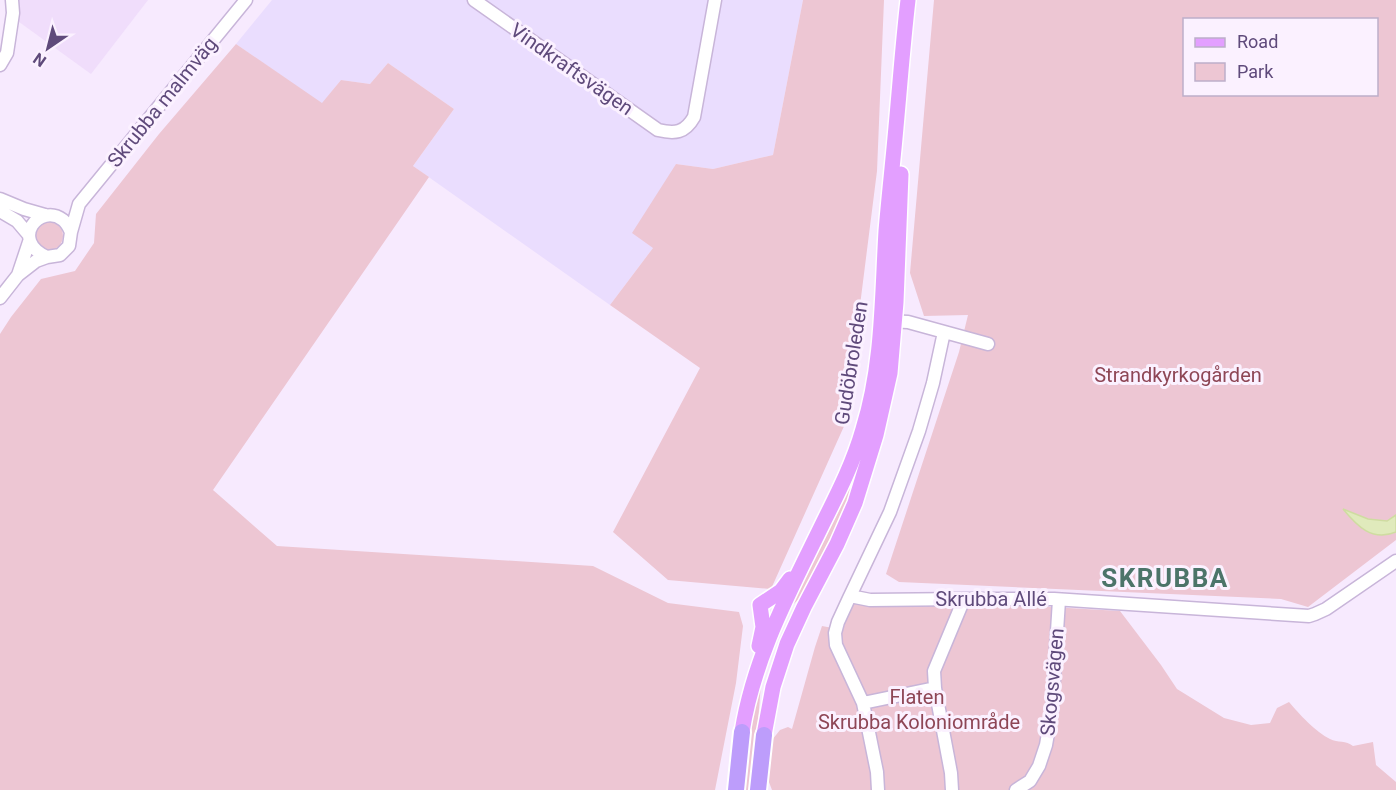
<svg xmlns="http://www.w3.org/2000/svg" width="1396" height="790" font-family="Roboto,sans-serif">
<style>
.residential{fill:#f0ddfb}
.commercial{fill:#eaddfe}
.green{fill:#edc6d3;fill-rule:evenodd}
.water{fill:#e0eabc;stroke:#cfdca1;stroke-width:1.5}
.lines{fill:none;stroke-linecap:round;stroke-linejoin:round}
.minor-casing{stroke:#c8b5d9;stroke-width:15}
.major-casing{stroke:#fff;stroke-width:18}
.highway-casing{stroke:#fff;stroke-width:20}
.minor{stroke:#fff;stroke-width:12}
.major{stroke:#e39fff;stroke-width:15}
.highway{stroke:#bd9dfb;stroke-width:16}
.labels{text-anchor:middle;stroke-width:6;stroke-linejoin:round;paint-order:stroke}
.street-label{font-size:20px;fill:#5f4a7b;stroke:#fbf1ff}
.park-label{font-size:20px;fill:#8e4656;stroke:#fbf1ff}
.district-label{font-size:26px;font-weight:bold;letter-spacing:1.5px;fill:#4c7469;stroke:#fbf1ff}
</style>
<rect width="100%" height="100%" fill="#f7eafe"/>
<path class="residential" d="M 13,0 L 148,0 L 91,74 L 15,19 Z"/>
<path class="commercial" d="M 272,0 L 803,0 L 773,155 L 713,169 L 676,164 L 653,248 L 610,305 L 413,166 L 454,109 L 388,63 L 370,84 L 341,80 L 322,104 L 236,44 Z"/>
<path class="green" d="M 803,0 L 884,0 L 877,171 L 845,424 L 771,589 L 668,580 L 613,532 L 700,368 L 610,305 L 653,248 L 632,233 L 676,164 L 713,169 L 773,155 Z
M 934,0 L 1396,0 L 1396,540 L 1308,607 L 1281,599 L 899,582 L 886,574 L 959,352 L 968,315 L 924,316 L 910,273 ZM 1184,20 L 1376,20 L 1376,94 L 1184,94 Z
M 236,44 L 322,103 L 341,80 L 370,84 L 388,63 L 454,109 L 413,166 L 429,177 L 213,490 L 277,546 L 593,566 L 668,603 L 739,612 L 743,626 L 736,683 L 715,790 L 0,790 L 0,334 L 11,317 L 41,279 L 75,271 L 94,243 L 96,214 L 159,134 Z
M35 236a14 14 0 1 1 28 0a14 14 0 1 1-28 0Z
M 870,432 L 852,497 L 807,589 L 799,599 L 787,610 C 799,572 825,538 842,502 C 854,479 862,456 870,432 Z
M 965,602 L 1120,611 L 1161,665 L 1177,689 L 1224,718 L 1251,725 L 1270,723 L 1277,708 L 1289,702 C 1299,714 1316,732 1330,739 C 1338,743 1346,740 1353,746 L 1373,742 L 1376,765 L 1396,782 L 1396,790 L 772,790 L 767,777 L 772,740 L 780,730 L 788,727 L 792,729 L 815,647 L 822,626 L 843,630 L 851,604 Z
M 761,683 L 753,790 L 742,790 L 752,710 Z"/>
<path class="water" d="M 1343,509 L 1368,519 L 1387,521 L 1396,515 L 1396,532 C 1372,542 1357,526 1343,509 Z"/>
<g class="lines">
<defs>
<path id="minor" d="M 474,0 L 658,130 C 675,134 685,133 694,117 L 715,0
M 0,65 L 7,53 L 13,13 L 12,0
M 0,199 L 24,209 L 45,215
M 0,211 L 17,221 L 28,234
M 47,257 C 9,240 40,202 63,220 C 67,223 69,228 71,232
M 18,275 L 29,242
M 0,298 L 18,275 L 36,261 L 47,257 L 60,255 L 69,246 L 71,232 L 79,204 L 246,0
M 887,321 L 908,322 L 988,344
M 944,332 L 933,383 L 919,431 L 890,512 L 850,596 L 870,600 L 964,599 L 1054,599 L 1309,616 L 1315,614 L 1326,609 L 1396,561
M 850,596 L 838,622 L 835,633 L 836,645 L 863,703 L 877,772 L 878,790
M 863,703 L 935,688
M 952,790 L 951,773 L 935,688 L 934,671 L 964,599
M 1016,790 L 1030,781 L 1039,766 L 1046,745 L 1052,710 L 1059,600"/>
<path id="major" d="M 759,646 L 763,627 L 760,605 L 781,591 L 790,579
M 742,732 C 754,656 791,589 824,521 C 839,491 854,461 863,429 C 883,365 882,297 886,231 C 889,196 893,161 896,127 C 900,84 903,42 908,0
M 764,735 L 773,687 L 787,644 L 804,607 L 837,544 L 855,503 L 876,435 L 890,373 L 896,302 L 901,174"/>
<path id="highway" d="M 736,790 L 742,732
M 758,790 L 764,735"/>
</defs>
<use href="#minor" class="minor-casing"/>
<use href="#major" class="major-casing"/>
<use href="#highway" class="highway-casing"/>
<use href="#minor" class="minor"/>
<use href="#major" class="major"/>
<use href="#highway" class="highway"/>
</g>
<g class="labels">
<g class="street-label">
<text transform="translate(572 69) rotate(35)" y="7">Vindkraftsvägen</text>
<text transform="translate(162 102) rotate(-51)" y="7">Skrubba malmväg</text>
<text transform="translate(851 363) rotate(-81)" y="7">Gudöbroleden</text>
<text x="991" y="606">Skrubba Allé</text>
<text transform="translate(1052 682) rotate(-85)" y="7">Skogsvägen</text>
</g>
<g class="park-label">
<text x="1178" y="382">Strandkyrkogården</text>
<text x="917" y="704">Flaten</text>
<text x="919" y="729">Skrubba Koloniområde</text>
</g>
<g class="district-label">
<text x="1165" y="587">SKRUBBA</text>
</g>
</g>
<rect x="1183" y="18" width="195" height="78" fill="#fbf1ff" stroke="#bdaeca" stroke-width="1.5"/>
<rect x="1195" y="38" width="30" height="9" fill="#e39fff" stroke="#bdaeca" stroke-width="1.5"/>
<text x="1237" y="48" font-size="18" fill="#5f4a7b">Road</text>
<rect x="1195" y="63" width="30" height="18" fill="#edc6d3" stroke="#bdaeca" stroke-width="1.5"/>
<text x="1237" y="78" font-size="18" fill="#5f4a7b">Park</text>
<g transform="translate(48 48) rotate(215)" stroke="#fbf1ff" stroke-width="4.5" paint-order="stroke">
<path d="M0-4.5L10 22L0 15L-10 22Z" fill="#5f4a7b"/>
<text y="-9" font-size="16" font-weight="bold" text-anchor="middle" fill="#5f4a7b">N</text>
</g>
</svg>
